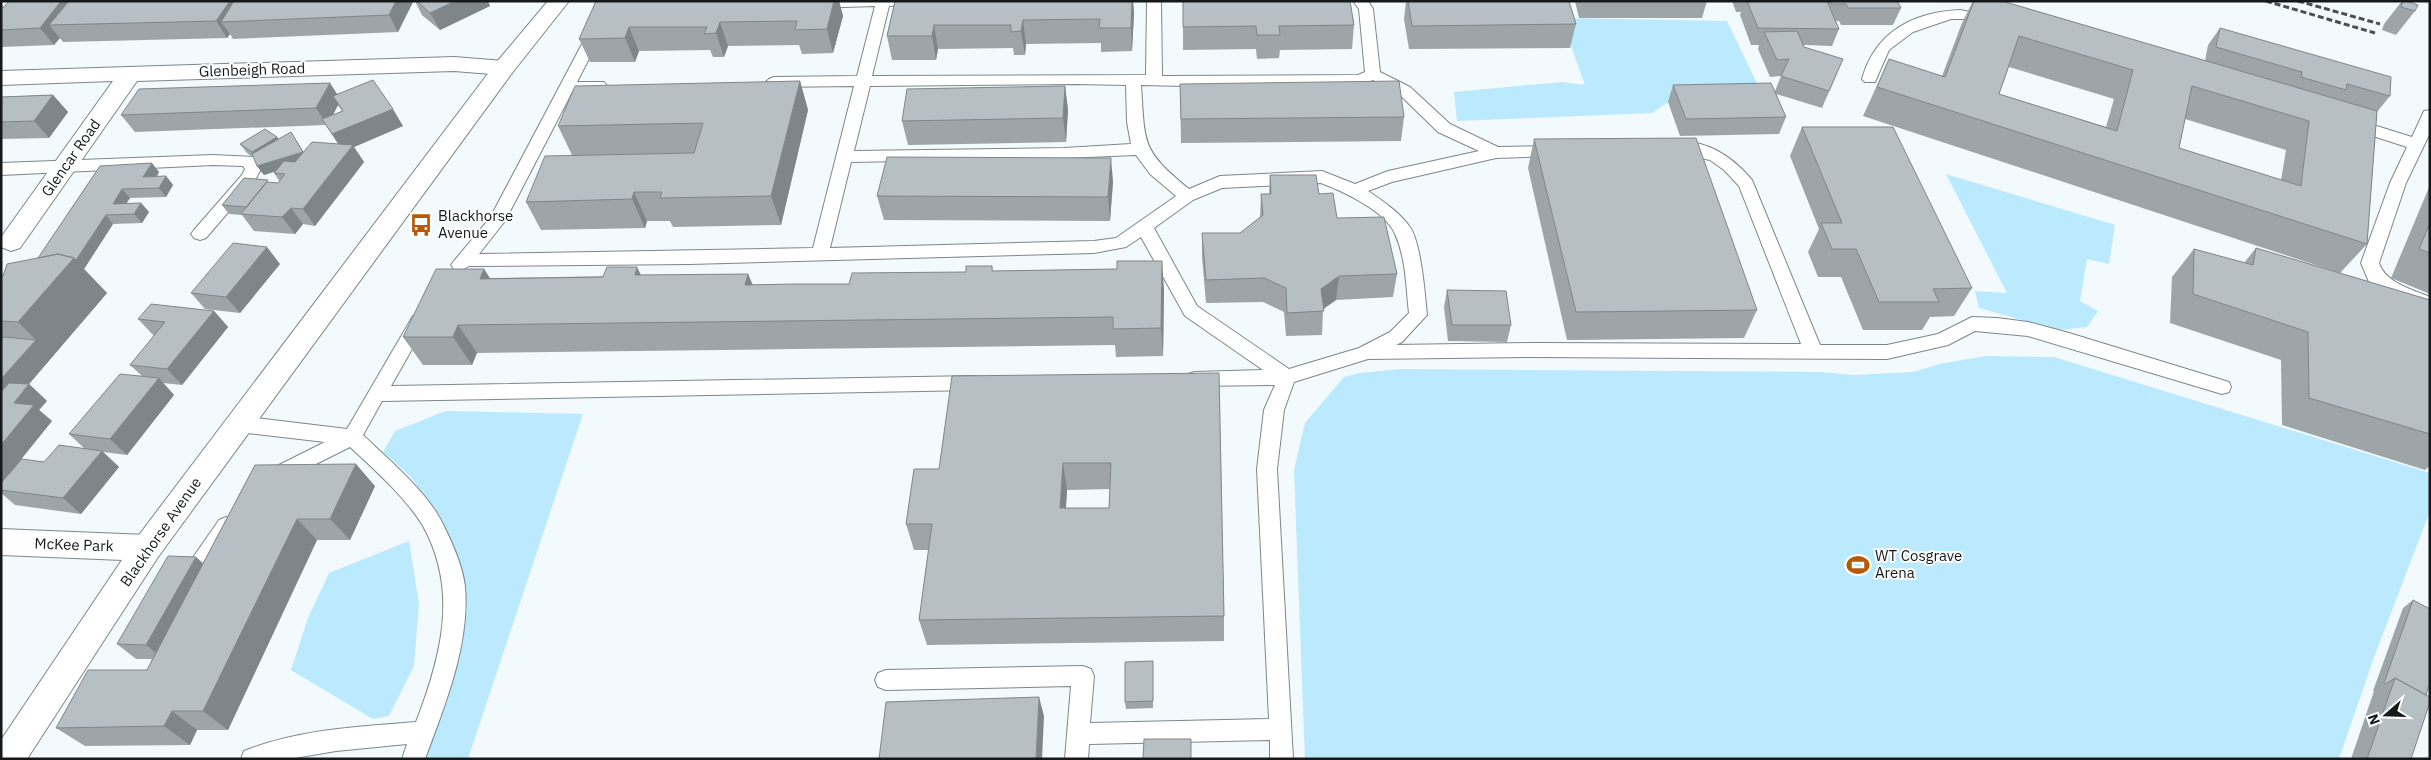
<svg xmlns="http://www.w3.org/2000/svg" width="2431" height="760" font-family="'IBM Plex Sans',sans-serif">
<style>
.green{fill:#bbe9fd}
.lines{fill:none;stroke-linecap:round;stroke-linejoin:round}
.lane-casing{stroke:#7d868a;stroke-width:2}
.street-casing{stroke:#7d868a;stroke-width:2}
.secondary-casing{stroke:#7d868a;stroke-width:2}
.lane{fill:#fff;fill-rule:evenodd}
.street{fill:#fff;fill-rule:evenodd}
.secondary{fill:#fff;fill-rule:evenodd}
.rail{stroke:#4a4e50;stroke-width:3;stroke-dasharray:6 3;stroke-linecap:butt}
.wall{fill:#9da5a9;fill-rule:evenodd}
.shaded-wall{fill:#7f8689}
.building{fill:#b6c0c4;stroke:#7f8689;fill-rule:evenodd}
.labels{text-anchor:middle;stroke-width:4;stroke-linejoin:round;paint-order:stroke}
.street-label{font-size:15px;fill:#15191a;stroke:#fff}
.poi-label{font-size:15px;fill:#15191a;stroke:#fff;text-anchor:start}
</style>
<rect width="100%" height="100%" fill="#f2fafe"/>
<path class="green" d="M 1561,18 L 1727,21 L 1765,100 L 1668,102 L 1652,113 L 1457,121 L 1454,92 L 1562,82 L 1585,85 Z
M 1946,174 L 2115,225 L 2109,264 L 2087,259 L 2080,301 L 2098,311 L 2087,327 L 2059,330 L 1979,308 L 1975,291 L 2007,293 Z
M 1985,356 L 2054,357 L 2430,473 L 2430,511 L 2373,660 L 2339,759 L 1305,759 L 1294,470 L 1305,423 L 1344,377 L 1360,373 L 1400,369 L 1819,372 L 1854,375 L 1913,372 L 1940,364 Z
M 446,411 L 583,414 L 468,759 L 425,759 L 460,636 L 459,560 L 440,518 L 410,476 L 383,452 L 395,431 Z
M 409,541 L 419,604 L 414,666 L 389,716 L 373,719 L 291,670 L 308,618 L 329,573 Z"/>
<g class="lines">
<defs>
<path id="lane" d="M 608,1 L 624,1 L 614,10 L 577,82 L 604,82 L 607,86 L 604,90 L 572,92 L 505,221 L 479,254 L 813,248 L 854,86 L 774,87 L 769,85 L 766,82 L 769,79 L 774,77 L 857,76 L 875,6 L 814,8 L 809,7 L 807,4 L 809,1 L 910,1 L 903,5 L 889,6 L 872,76 L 1146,75 L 1147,1 L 1161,1 L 1162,76 L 1358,75 L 1365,72 L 1359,9 L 1353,1 L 1368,1 L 1373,9 L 1380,72 L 1410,87 L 1450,124 L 1498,147 L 1556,146 L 1562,147 L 1564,151 L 1562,155 L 1556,156 L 1496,158 L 1392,182 L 1368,191 C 1383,201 1399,212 1410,227 C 1421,243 1425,294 1427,315 L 1402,342 L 1396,345 L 1534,343 L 1801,344 L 1739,186 L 1724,170 L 1710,160 L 1670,152 L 1668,148 L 1670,144 C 1702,135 1733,157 1752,180 L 1820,345 L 1887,345 L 1938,334 L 1972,317 L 1997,318 L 2028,322 L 2069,333 L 2229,382 L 2231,387 L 2229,392 L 2222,394 L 2028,336 L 1975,331 L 1948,345 L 1887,359 L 1534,357 L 1368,359 L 1294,382 L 1284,410 L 1277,469 L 1293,759 L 1270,759 L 1270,740 L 1089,744 L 1088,759 L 1065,759 L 1071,686 L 886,690 L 878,687 L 875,680 L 878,673 L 886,670 L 1083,666 L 1091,669 L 1094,676 L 1090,723 L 1269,719 L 1257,469 L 1264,410 L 1275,385 L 1195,386 L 1188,384 L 1186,379 L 1188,374 L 1195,372 L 1263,370 L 1185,316 L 1141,237 L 1126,247 L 1094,253 L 689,264 L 469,266 L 460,271 L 454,269 L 451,265 L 454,261 L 490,218 L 601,8 ZM 1373,80 L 1400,95 L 1438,132 L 1479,151 L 1388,171 L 1355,184 L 1322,171 L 1220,176 L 1189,189 C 1141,150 1145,144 1141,85 L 1231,87 L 1361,85 ZM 1075,84 L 1126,85 L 1127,122 L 1131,144 L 1064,148 L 854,151 L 870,86 ZM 1136,155 L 1150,174 L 1176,196 L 1116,238 L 1094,241 L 830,248 L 851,162 L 1064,158 ZM 1321,183 C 1342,191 1386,211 1395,234 C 1406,258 1406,287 1409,313 L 1390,332 L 1359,348 L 1289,369 L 1197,306 L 1154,228 L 1193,200 L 1222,188 Z
M 1960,10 L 1996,17 L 1998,20 L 1991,24 L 1964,19 L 1951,19 L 1913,32 L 1889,50 L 1875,82 L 1865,82 L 1862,79 C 1875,32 1913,12 1960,10 Z
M 2430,110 L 2430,133 L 2406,183 L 2379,263 C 2386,283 2411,289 2430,297 L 2430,312 L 2378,289 L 2369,282 L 2361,263 L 2390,183 L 2407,147 L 2345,127 L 2343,123 L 2345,119 L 2351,118 L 2412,137 L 2424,111 Z
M 213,155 L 255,157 L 261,169 L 254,182 L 206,238 L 200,240 L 194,238 L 191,234 L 194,230 L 242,175 L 245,169 L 243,166 L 213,165 L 1,175 L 1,163 Z
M 419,314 L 425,316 L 428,321 L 391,386 L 975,376 L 982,378 L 984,383 L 982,388 L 975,390 L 382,401 L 363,435 C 387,458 421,487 438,515 C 449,535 462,563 465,586 C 470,645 445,705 425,759 L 402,759 L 407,744 L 336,751 L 289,759 L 241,759 L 244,751 C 299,729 357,727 416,722 C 441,657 459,591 423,526 C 407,499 373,468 350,447 L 276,484 L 269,482 L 266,476 L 269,470 L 325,442 L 239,432 L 232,429 L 229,424 L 232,419 L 239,416 L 347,429 L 413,316 Z
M 226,517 L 233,520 L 236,526 L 233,532 C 224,546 212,575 194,568 L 191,562 L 194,556 L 219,520 Z"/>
<path id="street" d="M 454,57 L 504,61 L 512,63 L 515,68 L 512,73 L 504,75 L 454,71 L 137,81 L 20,248 L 11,251 L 1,247 L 2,236 L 113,81 L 1,85 L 1,71 Z
M 1,529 L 147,535 L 158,539 L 162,548 L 158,557 L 147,561 L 1,555 Z"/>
<path id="secondary" d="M 548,1 L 569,1 L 512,73 L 158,557 L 27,759 L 1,759 L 1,740 L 136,539 L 496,63 Z"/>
</defs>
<use href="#lane" class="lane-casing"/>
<use href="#street" class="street-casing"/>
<use href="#secondary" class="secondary-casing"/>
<use href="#lane" class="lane"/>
<use href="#street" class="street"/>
<use href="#secondary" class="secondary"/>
<path class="rail" d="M 2266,1 L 2375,33
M 2298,1 L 2380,24"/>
</g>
<path class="wall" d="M 234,1 L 413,1 L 413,2 L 398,32 L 233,39 L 230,34 L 227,38 L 63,42 L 60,38 L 54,45 L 1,47 L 1,7 Z
M 415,1 L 488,1 L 490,6 L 440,30 L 422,15 Z
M 596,1 L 839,1 L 843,16 L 833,53 L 802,54 L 799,45 L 728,46 L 724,57 L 713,57 L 710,50 L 639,51 L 635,62 L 590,62 L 579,39 Z
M 895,1 L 1133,1 L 1134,14 L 1132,51 L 1101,52 L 1101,43 L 1026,44 L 1025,55 L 1014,55 L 1013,48 L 938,49 L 936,60 L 892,60 L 887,36 Z
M 1183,1 L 1354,25 L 1352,49 L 1280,50 L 1279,58 L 1257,59 L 1256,49 L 1183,50 Z
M 1406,1 L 1569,1 L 1576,24 L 1570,48 L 1409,49 L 1404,19 Z
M 1575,1 L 1707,1 L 1702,18 L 1579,18 Z
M 1732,1 L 1897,1 L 1901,8 L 1893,25 L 1841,25 L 1839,21 L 1836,21 L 1839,29 L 1832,46 L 1804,45 L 1804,47 L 1843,59 L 1822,108 L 1776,94 L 1786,117 L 1779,134 L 1680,136 L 1668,102 L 1673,85 L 1775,91 L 1781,76 L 1770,77 L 1758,49 L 1759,45 L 1751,45 L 1740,15 L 1741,12 L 1736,12 Z
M 1973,1 L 2002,1 L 2205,61 L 2208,45 L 2220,28 L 2390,96 L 2377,112 L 2367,244 L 2340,273 L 1863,116 L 1889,59 L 1942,76 L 1962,23 ZM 2009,67 L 2114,99 L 2106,127 L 1999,94 ZM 2185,119 L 2286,150 L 2281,180 L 2179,148 Z
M 2402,1 L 2407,1 L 2415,11 L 2396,35 L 2382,30 L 2384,24 Z
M 800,81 L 808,110 L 781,225 L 673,227 L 670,221 L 647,221 L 645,228 L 541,230 L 526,202 L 572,155 L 558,126 Z
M 1180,84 L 1404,117 L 1401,141 L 1181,143 Z
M 1065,86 L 1068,110 L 1066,142 L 908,145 L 902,121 Z
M 338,94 L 403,126 L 354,147 L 364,162 L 315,226 L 303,224 L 295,234 L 254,231 L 242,215 L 229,214 L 222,205 L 270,183 L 278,183 L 280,182 L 274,173 L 275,171 L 264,175 L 257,166 L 254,158 L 247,153 L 240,144 L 277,137 L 279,139 L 297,141 L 303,152 L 338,144 L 326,125 L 135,132 L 121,115 ZM 338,105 L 342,111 L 333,115 Z
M 53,95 L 68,112 L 49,138 L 1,139 L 1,97 Z
M 1802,127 L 1972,288 L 1954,316 L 1930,317 L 1922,330 L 1863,330 L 1841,277 L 1818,277 L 1808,252 L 1819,229 L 1790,156 Z
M 1534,139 L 1757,310 L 1744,338 L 1567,340 L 1528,168 Z
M 100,166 L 159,172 L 157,177 L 166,176 L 173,185 L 166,197 L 130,198 L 126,204 L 141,203 L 149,212 L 142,223 L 113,224 L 84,269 L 107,293 L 29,384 L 47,401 L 39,410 L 52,421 L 15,467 L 44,462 L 85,449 L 69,434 L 142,376 L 130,365 L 154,336 L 138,319 L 214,311 L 228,327 L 182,385 L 163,383 L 174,395 L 127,455 L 103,452 L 119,467 L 81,514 L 15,505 L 1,493 L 1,276 L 38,258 Z
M 1270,175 L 1319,194 L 1337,218 L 1397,274 L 1393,297 L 1336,300 L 1323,309 L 1322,335 L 1286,336 L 1284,312 L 1263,302 L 1206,303 L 1202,257 L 1202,233 L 1240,233 L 1260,217 L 1261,194 L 1269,194 Z
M 1113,181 L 1110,221 L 884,220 L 877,196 Z
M 2430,185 L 2430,294 L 2391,278 Z
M 2256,248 L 2430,300 L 2430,466 L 2425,470 L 2282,425 L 2281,360 L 2170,323 L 2172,277 L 2194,249 L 2244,263 Z
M 280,264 L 240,313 L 205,309 L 191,293 Z
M 992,266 L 993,271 L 1164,289 L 1163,356 L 1116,357 L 1115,345 L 794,349 L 477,353 L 472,365 L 423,365 L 403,337 L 484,269 L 490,278 L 748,274 L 753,285 L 849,284 L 966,272 Z
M 1447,290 L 1511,325 L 1507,342 L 1448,341 L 1444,307 Z
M 1219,373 L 1224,616 L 1224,641 L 927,645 L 919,620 L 929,550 L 914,550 L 906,524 L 939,469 ZM 1110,489 L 1109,508 L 1066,508 L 1067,490 Z
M 255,465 L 375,486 L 350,540 L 317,540 L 228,730 L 197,730 L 190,745 L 85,746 L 56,728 L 147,670 L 152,659 L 136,659 L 117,644 L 203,563 Z
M 2413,600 L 2426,695 L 2411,759 L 2351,759 L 2374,691 L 2373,691 L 2403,608 Z
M 1153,661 L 1153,708 L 1126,709 L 1125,702 Z"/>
<path class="shaded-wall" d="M 61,1 L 70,1 L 49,25 L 60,38 L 54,45 L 40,28 Z
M 230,1 L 234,1 L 243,15 L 221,22 L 230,34 L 227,38 L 216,21 Z
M 396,1 L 413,1 L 413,2 L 398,32 L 389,15 Z
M 455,1 L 488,1 L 490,6 L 440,30 L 430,13 Z
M 834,1 L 839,1 L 843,16 L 833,53 L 827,29 Z
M 1132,1 L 1133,1 L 1134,14 L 1132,51 L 1131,28 Z
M 1023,20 L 1026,44 L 1025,55 L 1021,31 Z
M 720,22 L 728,46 L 724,57 L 716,33 Z
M 934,25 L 938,49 L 936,60 L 932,36 Z
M 629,27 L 639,51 L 635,62 L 625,38 Z
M 800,81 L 808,110 L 781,225 L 771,196 Z
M 330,83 L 341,100 L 327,125 L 316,108 Z
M 1065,86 L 1068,110 L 1066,142 L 1063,118 Z
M 53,95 L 68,112 L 49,138 L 34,121 Z
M 393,109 L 403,126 L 354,147 L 364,162 L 315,226 L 303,209 L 343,151 L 332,134 Z
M 291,132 L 309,161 L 264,175 L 257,166 Z
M 277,137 L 283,146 L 258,161 L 252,152 Z
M 1111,158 L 1113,181 L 1110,221 L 1108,197 Z
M 152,163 L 159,172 L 150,186 L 143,177 Z
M 166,176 L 173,185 L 166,197 L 159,188 Z
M 122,189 L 130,198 L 120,213 L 113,204 Z
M 634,192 L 647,221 L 645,228 L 632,199 Z
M 141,203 L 149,212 L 142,223 L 134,214 Z
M 291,208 L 303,224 L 295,234 L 282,217 Z
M 106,215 L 113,224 L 84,269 L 107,293 L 29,384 L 47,401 L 39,410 L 52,421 L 1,484 L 1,379 L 36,340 L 18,322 Z
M 267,247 L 280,264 L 240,313 L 226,297 Z
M 1162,261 L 1164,289 L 1163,356 L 1161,328 Z
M 637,267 L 651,295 L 635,275 Z
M 484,269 L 501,297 L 480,279 Z
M 748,274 L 759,302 L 745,285 Z
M 1339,276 L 1336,300 L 1319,312 L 1321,289 Z
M 214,311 L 228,327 L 182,385 L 167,369 Z
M 458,325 L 477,353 L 472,365 L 453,337 Z
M 159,378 L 174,395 L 127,455 L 110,439 Z
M 102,451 L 119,467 L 81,514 L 63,498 Z
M 1063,463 L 1067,490 L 1064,534 L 1060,508 Z
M 356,464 L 375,486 L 350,540 L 330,519 Z
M 297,519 L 317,540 L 228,730 L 203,711 Z
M 196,557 L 213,572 L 164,659 L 146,645 Z
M 1039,697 L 1044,716 L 1042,759 L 1036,759 Z
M 172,711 L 197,730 L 190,745 L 164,726 Z"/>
<path class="building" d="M 9,1 L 61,1 L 40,28 L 1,30 L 1,7 L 4,7 Z
M 69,1 L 230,1 L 216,21 L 49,25 Z
M 234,1 L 396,1 L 389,15 L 221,22 Z
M 417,1 L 455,1 L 430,13 Z
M 596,1 L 834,1 L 827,29 L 795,30 L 797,21 L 720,22 L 716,33 L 704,34 L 707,27 L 629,27 L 625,38 L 579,39 Z
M 895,1 L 1132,1 L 1131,28 L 1099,28 L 1100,19 L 1023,20 L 1021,31 L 1011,32 L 1011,25 L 934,25 L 932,36 L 887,36 Z
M 1183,1 L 1350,1 L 1354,25 L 1279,26 L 1280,35 L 1257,35 L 1256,26 L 1183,27 Z
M 1408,1 L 1569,1 L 1576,24 L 1412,26 Z
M 1747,1 L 1827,1 L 1839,29 L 1758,28 Z
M 1830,1 L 1897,1 L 1901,8 L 1848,8 L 1846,4 L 1831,4 Z
M 1974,1 L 2002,1 L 2377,111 L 2367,244 L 1877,87 L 1889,59 L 1945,77 ZM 2019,36 L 2133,70 L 2117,131 L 1999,94 ZM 2192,86 L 2309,121 L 2301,186 L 2179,148 Z
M 2403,1 L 2407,1 L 2418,5 L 2415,11 L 2401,7 Z
M 2220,28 L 2391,77 L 2390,96 L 2347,84 L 2346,90 L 2301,77 L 2302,72 L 2216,47 Z
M 1797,31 L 1804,47 L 1843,59 L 1829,91 L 1781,76 L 1789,59 L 1777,60 L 1764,32 Z
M 373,80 L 393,109 L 332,134 L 322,119 L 343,111 L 333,96 Z
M 800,81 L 771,196 L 660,198 L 662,192 L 634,192 L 632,199 L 526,202 L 545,156 L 694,153 L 703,123 L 558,126 L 575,86 Z
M 1399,81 L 1404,117 L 1181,119 L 1180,84 Z
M 330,83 L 316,108 L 121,115 L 139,89 Z
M 1771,83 L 1786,117 L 1686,119 L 1673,85 Z
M 1065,86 L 1063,118 L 902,121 L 907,89 Z
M 53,95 L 34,121 L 1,122 L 1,97 Z
M 1802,127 L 1893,127 L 1972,288 L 1933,289 L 1939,302 L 1879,302 L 1856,249 L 1832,249 L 1821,223 L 1842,223 Z
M 265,129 L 277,137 L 252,152 L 240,144 Z
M 291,132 L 303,152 L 257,166 L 252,154 Z
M 1696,138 L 1757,310 L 1576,312 L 1534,139 Z
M 312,142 L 353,145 L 303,209 L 291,208 L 282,217 L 241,214 L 267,182 L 278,183 L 285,174 L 274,173 L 284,161 L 295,162 Z
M 887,157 L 1111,158 L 1108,197 L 877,196 Z
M 152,163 L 143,177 L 166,176 L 159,188 L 122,189 L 113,204 L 141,203 L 134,214 L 106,215 L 76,260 L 74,258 L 58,254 L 38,258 L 100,166 Z
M 1270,175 L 1316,175 L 1319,194 L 1333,193 L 1337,218 L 1384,217 L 1397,274 L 1339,276 L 1321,289 L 1324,311 L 1287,313 L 1286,288 L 1264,278 L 1206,280 L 1202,233 L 1240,233 L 1263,215 L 1261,194 L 1271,194 Z
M 244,178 L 268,180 L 246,207 L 222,205 Z
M 2430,223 L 2430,253 L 2419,249 Z
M 233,243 L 267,247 L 226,297 L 191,293 Z
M 2256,248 L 2430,300 L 2430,434 L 2309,398 L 2308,332 L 2193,294 L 2194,249 L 2253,265 Z
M 58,254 L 74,258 L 18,322 L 1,321 L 1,276 L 3,276 L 7,264 Z
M 1117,261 L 1162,261 L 1161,328 L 1113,329 L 1113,317 L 784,321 L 458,325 L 453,337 L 403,337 L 436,269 L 484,269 L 480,279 L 603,277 L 607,267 L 637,267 L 635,275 L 748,274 L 745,285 L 794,284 L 849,284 L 852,273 L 966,272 L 966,266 L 992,266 L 992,271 L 1117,269 Z
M 1447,290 L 1506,291 L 1511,325 L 1452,325 Z
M 151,304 L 214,311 L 167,369 L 130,365 L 165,322 L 138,319 Z
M 4,337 L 36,340 L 1,379 L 1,340 Z
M 1219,373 L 1224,616 L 919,620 L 932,524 L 906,524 L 914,469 L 939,469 L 952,376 ZM 1063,463 L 1111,463 L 1109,508 L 1060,508 Z
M 120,374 L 159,378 L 110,439 L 69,434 Z
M 9,383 L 29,384 L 14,403 L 34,405 L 1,445 L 1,392 Z
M 59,445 L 102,451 L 63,498 L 1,490 L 1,483 L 22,459 L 44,462 Z
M 356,464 L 330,519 L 297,519 L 203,711 L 172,711 L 164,726 L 56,728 L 88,670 L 147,670 L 255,465 Z
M 168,556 L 196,557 L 146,645 L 117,644 Z
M 2413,600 L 2430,609 L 2430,682 L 2426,695 L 2395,678 L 2385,684 L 2384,683 Z
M 1153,661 L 1153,701 L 1125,702 L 1125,662 Z
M 2395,678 L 2430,697 L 2430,702 L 2411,759 L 2367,759 Z
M 1039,697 L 1036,759 L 879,759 L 886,702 Z
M 1144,739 L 1191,739 L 1191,759 L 1143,759 Z"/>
<defs>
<symbol id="bus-bare" viewBox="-9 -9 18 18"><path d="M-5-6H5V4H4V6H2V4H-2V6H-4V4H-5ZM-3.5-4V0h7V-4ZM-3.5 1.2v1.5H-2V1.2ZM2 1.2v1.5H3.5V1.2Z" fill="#b65805" stroke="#fff" stroke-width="2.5" paint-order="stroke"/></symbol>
<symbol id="stadium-bare" viewBox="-9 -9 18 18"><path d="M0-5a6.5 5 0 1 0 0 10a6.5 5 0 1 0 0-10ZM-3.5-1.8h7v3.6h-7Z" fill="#b65805" stroke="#fff" stroke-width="2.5" paint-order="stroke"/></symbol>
</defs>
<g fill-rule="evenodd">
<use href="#bus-bare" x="405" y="209" width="32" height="32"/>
<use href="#stadium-bare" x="1842" y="549" width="32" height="32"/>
</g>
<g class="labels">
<g class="street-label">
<text transform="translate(252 70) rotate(-2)" y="5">Glenbeigh Road</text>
<text transform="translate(71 158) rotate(-55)" y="5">Glencar Road</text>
<text transform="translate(161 532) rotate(-55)" y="5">Blackhorse Avenue</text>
<text transform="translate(74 545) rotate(2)" y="5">McKee Park</text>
</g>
<g class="poi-label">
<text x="438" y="221">Blackhorse<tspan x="438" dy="17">Avenue</tspan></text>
<text x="1875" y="561">WT Cosgrave<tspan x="1875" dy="17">Arena</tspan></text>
</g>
</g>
<rect width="2431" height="760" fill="none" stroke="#15191a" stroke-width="5"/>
<g transform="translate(2386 715) rotate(250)" stroke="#ffffff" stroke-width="4" paint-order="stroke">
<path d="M0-4L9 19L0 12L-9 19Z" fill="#15191a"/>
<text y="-8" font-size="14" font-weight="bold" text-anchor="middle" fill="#15191a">N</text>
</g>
</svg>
